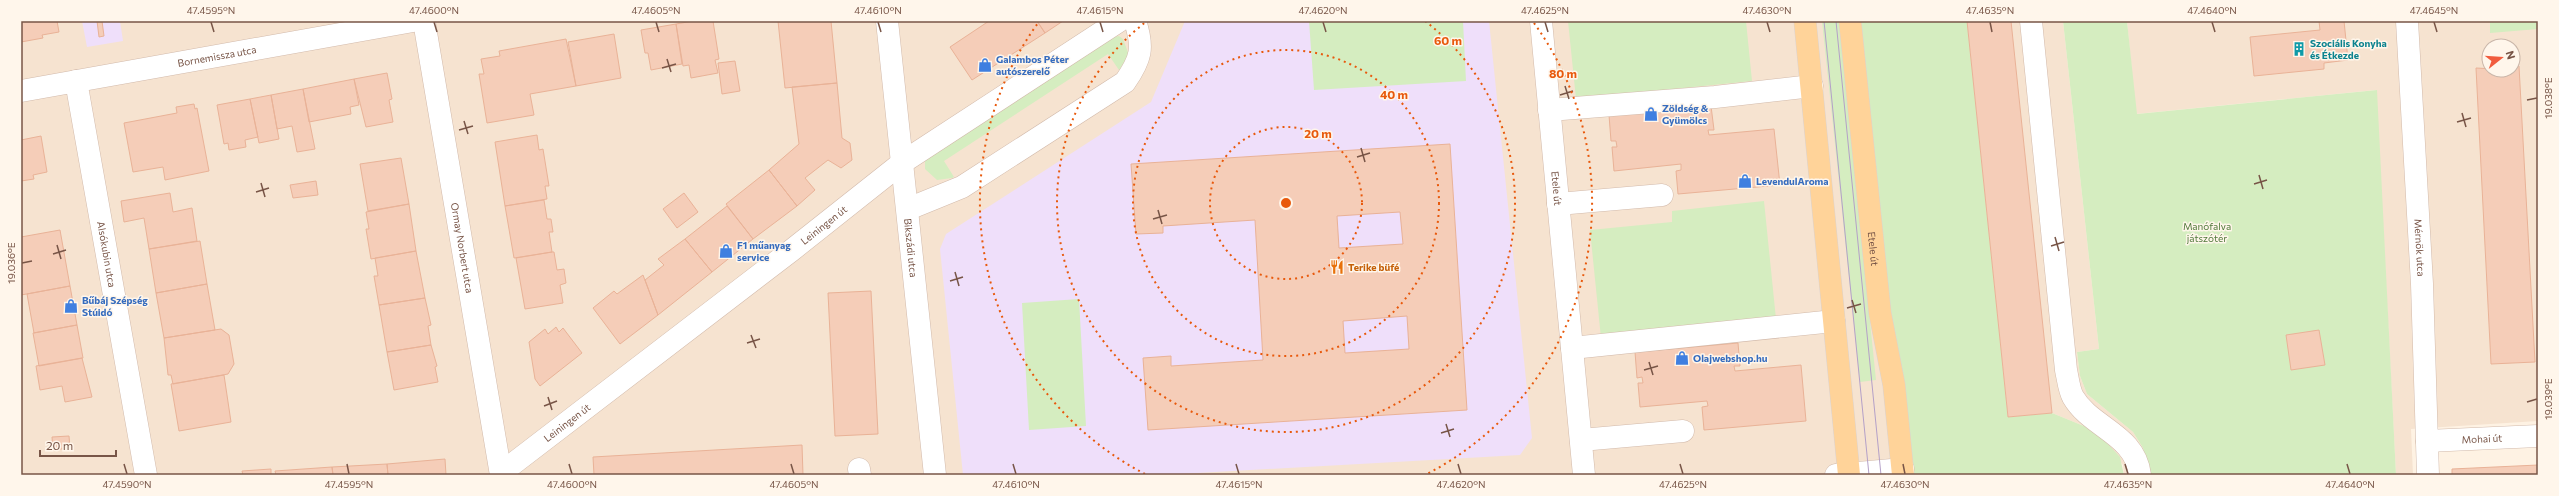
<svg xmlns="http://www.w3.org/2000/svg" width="2559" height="496" font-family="Commissioner,sans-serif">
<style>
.residential{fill:#f6e3d0;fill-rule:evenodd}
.education{fill:#efdffa}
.green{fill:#d5edc0}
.building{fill:#f5cdb8;stroke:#e9b297;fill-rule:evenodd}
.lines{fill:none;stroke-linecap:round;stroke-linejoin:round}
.minor-casing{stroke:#d2baab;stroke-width:23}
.major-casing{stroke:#dcd3cf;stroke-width:23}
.minor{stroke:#fff;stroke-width:22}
.major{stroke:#ffd399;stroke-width:22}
.tram{stroke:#b4a0c8;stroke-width:1}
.ticks{fill:none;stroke:#785547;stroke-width:1.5}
.ring{fill:none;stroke:#e8590c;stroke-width:2;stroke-dasharray:2 4}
.labels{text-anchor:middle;stroke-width:3;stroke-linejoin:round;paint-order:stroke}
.culture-label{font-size:10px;font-weight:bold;fill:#0d838f;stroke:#fff6eb;text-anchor:start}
.street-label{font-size:10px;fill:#785547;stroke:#fff6eb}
.shop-label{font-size:10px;font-weight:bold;fill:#366cbe;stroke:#fff6eb;text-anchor:start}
.park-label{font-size:10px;fill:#51793b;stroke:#fff6eb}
.food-label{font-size:10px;font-weight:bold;fill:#c56008;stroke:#fff6eb;text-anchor:start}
.centre{fill:#e8590c;stroke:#fff6eb;stroke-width:2}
.ring-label{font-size:12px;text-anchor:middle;font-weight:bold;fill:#e8590c;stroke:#fff6eb;stroke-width:3;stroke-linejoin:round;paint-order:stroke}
.neatline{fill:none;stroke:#785547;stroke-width:1.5}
.ticks-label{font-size:10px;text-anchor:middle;fill:#785547}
</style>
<rect width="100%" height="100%" fill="#fef2e3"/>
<path class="residential" d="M 21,21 L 1858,21 L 1912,475 L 21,475 Z
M 1967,21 L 2063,21 L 2099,349 L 2077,352 L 2080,376 L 2087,394 L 2133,432 L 2143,448 L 2149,475 L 2124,475 L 2123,465 L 2096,431 L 2052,413 L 2008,417 Z
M 2127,21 L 2538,21 L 2538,421 L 2411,429 L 2413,475 L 2396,475 L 2376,90 L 2136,114 ZM 2489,46 L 2513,46 L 2513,70 L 2489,70 Z"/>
<path class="education" d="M 82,21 L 120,21 L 123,41 L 87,47 Z
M 1185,21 L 1489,21 L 1532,438 L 1520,455 L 1162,475 L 963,475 L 940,249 L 946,234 L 1151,102 Z"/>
<path class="green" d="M 1309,21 L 1463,21 L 1466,81 L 1314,90 Z
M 1568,21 L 1746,21 L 1752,81 L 1576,99 Z
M 1822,21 L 1839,21 L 1876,380 L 1860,382 Z
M 1858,21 L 1967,21 L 2008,417 L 2052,413 L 2096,431 L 2120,457 L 2124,475 L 1912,475 L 1896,367 Z
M 2063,21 L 2127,21 L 2137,114 L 2377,90 L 2396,475 L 2149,475 L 2143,448 L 2133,432 L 2087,394 L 2080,376 L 2077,352 L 2099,349 Z
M 2490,21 L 2538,21 L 2538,29 L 2490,33 Z
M 1119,36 L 1123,39 L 1129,55 L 1119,70 L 1108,54 L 944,161 L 954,177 L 952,178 L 937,180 L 925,169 L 925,160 L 1114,37 Z
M 1764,201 L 1776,319 L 1601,338 L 1590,230 L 1672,222 L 1672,211 Z
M 1079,299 L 1086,426 L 1029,430 L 1022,303 Z"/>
<path class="building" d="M 21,21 L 57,21 L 59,32 L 42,35 L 43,38 L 21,42 Z
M 97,21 L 102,21 L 104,36 L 99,37 Z
M 693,21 L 713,21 L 719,59 L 715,60 L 718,73 L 691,78 L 689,65 L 683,66 L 676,24 Z
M 778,21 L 831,21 L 837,83 L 785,88 Z
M 989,21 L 1037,21 L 1045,33 L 972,80 L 950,47 Z
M 1037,21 L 1063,21 L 1045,33 Z
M 1967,21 L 2011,21 L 2052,413 L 2008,417 Z
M 2319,21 L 2344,21 L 2348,60 L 2324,63 L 2324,69 L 2254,76 L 2250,37 L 2320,30 Z
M 676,24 L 682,64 L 651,70 L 648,53 L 645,53 L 641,30 Z
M 614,34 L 621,78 L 576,86 L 568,42 Z
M 566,39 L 576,86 L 530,94 L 534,115 L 487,123 L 479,74 L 484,74 L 481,59 L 500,56 L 499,51 Z
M 735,61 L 740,91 L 722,94 L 718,63 Z
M 2513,66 L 2519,66 L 2535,362 L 2491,364 L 2476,68 L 2513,70 Z
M 387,73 L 392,99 L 389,100 L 393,122 L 366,127 L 354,79 Z
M 354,79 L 359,105 L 350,107 L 351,114 L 309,122 L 303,89 Z
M 837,83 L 842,138 L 850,143 L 852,160 L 841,168 L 828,160 L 805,178 L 815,190 L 797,206 L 769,170 L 799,144 L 792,87 Z
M 303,89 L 315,149 L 297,152 L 292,126 L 277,129 L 271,95 Z
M 271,95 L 279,139 L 259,143 L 250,99 Z
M 250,99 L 258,137 L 245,140 L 246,147 L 229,150 L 228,143 L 224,144 L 217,105 Z
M 194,104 L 195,109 L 197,108 L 209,171 L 165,180 L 163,167 L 133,172 L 124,123 L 177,113 L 176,107 Z
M 1711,106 L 1714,130 L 1708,130 L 1709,135 L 1774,129 L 1780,185 L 1678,194 L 1676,171 L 1681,170 L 1681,164 L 1614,171 L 1612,147 L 1617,147 L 1616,141 L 1611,141 L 1609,115 Z
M 537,135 L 539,150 L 543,149 L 549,186 L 545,186 L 547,199 L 505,206 L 495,142 Z
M 41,136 L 47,172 L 33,175 L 34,179 L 21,181 L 21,140 Z
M 1450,144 L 1467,410 L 1148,430 L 1143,358 L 1171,356 L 1171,366 L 1263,360 L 1255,220 L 1163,226 L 1163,233 L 1136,234 L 1131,164 ZM 1400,212 L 1403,244 L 1339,248 L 1337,216 ZM 1407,316 L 1409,349 L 1345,353 L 1343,321 Z
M 401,158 L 409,204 L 368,211 L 360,164 Z
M 769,170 L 797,206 L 753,239 L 726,204 Z
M 316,181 L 318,195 L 293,198 L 290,185 Z
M 170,193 L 173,212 L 192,208 L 197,241 L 149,249 L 144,218 L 124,222 L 121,201 Z
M 684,193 L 698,212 L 677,228 L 663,209 Z
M 544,200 L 547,219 L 551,219 L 553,232 L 549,232 L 552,252 L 514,258 L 505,206 Z
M 409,204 L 416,251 L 371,259 L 366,229 L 369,229 L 366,212 Z
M 727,206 L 753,239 L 712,272 L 685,239 Z
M 60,230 L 70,286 L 21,295 L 21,237 Z
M 685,239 L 712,272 L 658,315 L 645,280 L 664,265 L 658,259 Z
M 200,241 L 207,284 L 156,293 L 149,249 Z
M 416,251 L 425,298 L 379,305 L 374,276 L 378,276 L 375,258 Z
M 552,252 L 554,252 L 557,270 L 564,269 L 566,283 L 560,285 L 563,303 L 525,309 L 516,258 Z
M 643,275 L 658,315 L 620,344 L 593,308 L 614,291 L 617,294 Z
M 207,284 L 215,330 L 164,338 L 156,293 Z
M 70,286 L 77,325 L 34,333 L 27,294 Z
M 871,291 L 878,434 L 835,436 L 828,293 Z
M 425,298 L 431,325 L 428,326 L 431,345 L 387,352 L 379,305 Z
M 77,325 L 83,358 L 39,366 L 33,333 Z
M 556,327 L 559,332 L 563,328 L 582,353 L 540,386 L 535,379 L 529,342 L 545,329 L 548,334 Z
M 221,329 L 229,335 L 234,364 L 228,374 L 173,384 L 171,375 L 168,375 L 164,338 Z
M 2319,330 L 2325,365 L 2291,370 L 2286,335 Z
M 1738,343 L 1740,366 L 1734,366 L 1735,371 L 1801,365 L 1806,421 L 1704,430 L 1702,407 L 1708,406 L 1707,401 L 1640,407 L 1638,383 L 1643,383 L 1642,377 L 1637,378 L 1635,352 Z
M 431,345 L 437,366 L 435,367 L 438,382 L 394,390 L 387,352 Z
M 82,358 L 92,397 L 65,402 L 62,386 L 40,390 L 36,366 Z
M 224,375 L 231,422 L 179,431 L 171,384 Z
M 69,436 L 70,448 L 53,450 L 52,437 Z
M 802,445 L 803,475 L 594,475 L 593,457 Z
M 445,459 L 446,475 L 388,475 L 387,464 Z
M 387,464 L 388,475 L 333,475 L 332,467 Z
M 2538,465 L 2538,475 L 2452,475 L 2452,469 Z
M 332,467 L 333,475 L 276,475 L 275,471 Z
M 271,469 L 271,475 L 243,475 L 242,471 Z"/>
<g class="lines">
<defs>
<g id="minor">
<path id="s1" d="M 424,21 L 501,475"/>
<path id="s2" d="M 887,21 L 935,475"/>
<path id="s3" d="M 1541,21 L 1584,475"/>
<path d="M 2031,21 L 2066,370 C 2068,379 2069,390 2073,397 C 2091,428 2135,434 2140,475"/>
<path id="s4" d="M 2407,21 L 2422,284 L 2428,475"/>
<path id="s5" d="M 76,81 L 146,475"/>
<path id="s6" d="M 21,91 L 413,21"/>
<path d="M 1549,110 L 1715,97 L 1812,86"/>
<path d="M 1558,204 L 1662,195"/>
<path d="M 908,209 L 962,187 L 1125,82 C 1141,59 1144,48 1135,21"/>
<path d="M 1572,348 L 1834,321"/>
<path d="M 1581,440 L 1683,431"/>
<path id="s7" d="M 2427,441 L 2538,436"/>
<path d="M 859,469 L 860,475"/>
<path id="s8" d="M 501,473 L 792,250 L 903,162 L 1119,21"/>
<path d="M 1836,475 L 1903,469"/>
</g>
<g id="major">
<path d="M 1805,21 L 1849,475"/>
<path id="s9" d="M 1850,21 L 1880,313 L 1894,385 L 1903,475"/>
</g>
</defs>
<use href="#minor" class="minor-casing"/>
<use href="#major" class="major-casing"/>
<use href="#minor" class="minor"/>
<use href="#major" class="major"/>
<path class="tram" d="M 1824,21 L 1869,475
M 1836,21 L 1881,475"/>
</g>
<path class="ticks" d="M 211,22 L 214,32M 434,22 L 437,32M 656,22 L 659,32M 878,22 L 881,32M 1100,22 L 1103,32M 1323,22 L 1326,32M 1545,22 L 1548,32M 1767,22 L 1770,32M 1990,22 L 1992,32M 2212,22 L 2215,32M 2434,22 L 2437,32M 667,59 L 671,72M 662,68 L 676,64M 1565,86 L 1569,99M 1560,95 L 1573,91M 2527,100 L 2537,98M 2462,113 L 2466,127M 464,121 L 468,134M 2457,122 L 2471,118M 459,130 L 473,126M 1361,148 L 1365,162M 1357,157 L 1370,153M 2259,175 L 2263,189M 261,183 L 265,197M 2254,184 L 2267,180M 256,192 L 269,188M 1158,210 L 1162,224M 1153,219 L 1167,215M 2055,237 L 2059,251M 57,245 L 61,259M 2051,246 L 2064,242M 53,254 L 66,250M 22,263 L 32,261M 955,272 L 959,286M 950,281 L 963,277M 1852,300 L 1856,313M 1847,308 L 1861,304M 751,335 L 756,348M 747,343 L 760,339M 1649,362 L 1653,375M 1644,370 L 1658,366M 548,397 L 552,410M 2527,402 L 2537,399M 544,406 L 557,401M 1446,424 L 1450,437M 1441,433 L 1454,429M 124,464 L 127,474M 347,464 L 349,474M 569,464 L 572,474M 791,464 L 794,474M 1013,464 L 1016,474M 1236,464 L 1239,474M 1458,464 L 1461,474M 1680,464 L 1683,474M 1903,464 L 1905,474M 2125,464 L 2128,474M 2347,464 L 2350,474"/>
<g class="ring">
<circle cx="1286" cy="203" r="76"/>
<circle cx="1286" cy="203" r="153"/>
<path d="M1425 21A229 229 0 1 1 1147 21"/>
<path d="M1145 474A306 306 0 0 1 1038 23M1534 23A306 306 0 0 1 1427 474"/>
</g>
<defs>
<symbol id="building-bare" viewBox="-9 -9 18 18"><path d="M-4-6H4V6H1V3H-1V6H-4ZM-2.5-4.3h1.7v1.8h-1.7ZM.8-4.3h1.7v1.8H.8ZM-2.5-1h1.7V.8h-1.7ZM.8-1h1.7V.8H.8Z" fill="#0f9aa8" stroke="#fff6eb" stroke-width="2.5" paint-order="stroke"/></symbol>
<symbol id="shop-bare" viewBox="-9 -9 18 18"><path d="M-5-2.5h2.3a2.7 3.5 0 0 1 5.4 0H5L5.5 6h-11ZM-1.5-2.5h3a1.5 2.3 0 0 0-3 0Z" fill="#3f7fe0" stroke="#fff6eb" stroke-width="2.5" paint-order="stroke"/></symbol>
<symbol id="restaurant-bare" viewBox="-9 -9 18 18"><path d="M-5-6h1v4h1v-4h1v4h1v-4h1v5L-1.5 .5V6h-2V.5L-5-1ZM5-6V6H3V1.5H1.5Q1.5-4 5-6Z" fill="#e8710a" stroke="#fff6eb" stroke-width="2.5" paint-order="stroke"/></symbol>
</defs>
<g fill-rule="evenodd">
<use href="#building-bare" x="2289" y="39" width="20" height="20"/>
<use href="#shop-bare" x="975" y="55" width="20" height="20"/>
<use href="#shop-bare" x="1641" y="104" width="20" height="20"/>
<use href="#shop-bare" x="1735" y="171" width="20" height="20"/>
<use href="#shop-bare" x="716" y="241" width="20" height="20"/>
<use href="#restaurant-bare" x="1327" y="257" width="20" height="20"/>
<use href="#shop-bare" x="61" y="296" width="20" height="20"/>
<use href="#shop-bare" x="1672" y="348" width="20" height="20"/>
</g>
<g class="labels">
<g class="culture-label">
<text x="2310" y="47">Szociális Konyha<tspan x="2310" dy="12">és Étkezde</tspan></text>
</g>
<g class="street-label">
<text dy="4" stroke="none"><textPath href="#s6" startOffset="199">Bornemissza utca</textPath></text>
<text dy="4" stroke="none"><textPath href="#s3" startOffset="168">Etele út</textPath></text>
<text dy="4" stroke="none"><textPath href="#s8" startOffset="407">Leiningen út</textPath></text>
<text dy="4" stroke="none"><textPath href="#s1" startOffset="230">Ormay Norbert utca</textPath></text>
<text dy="4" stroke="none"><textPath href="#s2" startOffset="228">Bikszádi utca</textPath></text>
<text dy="4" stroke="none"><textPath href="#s9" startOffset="229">Etele út</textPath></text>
<text dy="4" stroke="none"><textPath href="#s4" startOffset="227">Mérnök utca</textPath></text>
<text dy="4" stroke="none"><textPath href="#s5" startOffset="176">Alsókubin utca</textPath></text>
<text dy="4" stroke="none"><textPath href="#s8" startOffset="83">Leiningen út</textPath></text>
<text dy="4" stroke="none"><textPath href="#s7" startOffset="55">Mohai út</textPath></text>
</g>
<g class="shop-label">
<text x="996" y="63">Galambos Péter<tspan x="996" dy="12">autószerelő</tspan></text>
<text x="1662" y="112">Zöldség &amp;<tspan x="1662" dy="12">Gyümölcs</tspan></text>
<text x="1756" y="185">LevendulAroma</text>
<text x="737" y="249">F1 műanyag<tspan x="737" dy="12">service</tspan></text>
<text x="82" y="304">Bűbáj Szépség<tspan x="82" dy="12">Stúidó</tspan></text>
<text x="1693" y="362">Olajwebshop.hu</text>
</g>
<g class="park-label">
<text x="2207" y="230">Manófalva<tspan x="2207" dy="12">játszótér</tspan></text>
</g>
<g class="food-label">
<text x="1348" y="271">Terike büfé</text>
</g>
</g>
<circle cx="1286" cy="203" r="6" class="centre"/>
<g class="ring-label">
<text x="1448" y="45">60 m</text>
<text x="1563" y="78">80 m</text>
<text x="1394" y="99">40 m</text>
<text x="1318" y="138">20 m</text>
</g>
<rect width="2559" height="496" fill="none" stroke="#fff6eb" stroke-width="44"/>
<g transform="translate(2501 58) rotate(73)"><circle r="19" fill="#fff6eb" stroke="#c9b6a9"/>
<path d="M0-3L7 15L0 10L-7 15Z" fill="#f15c3e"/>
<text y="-6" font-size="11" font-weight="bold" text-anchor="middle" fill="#785547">N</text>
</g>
<path d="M40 450v6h76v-6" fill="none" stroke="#785547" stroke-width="2"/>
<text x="46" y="450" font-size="12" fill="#785547" stroke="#fff6eb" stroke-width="3" paint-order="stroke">20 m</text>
<rect x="22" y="22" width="2515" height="452" class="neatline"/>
<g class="ticks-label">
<text x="211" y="14">47.4595°N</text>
<text x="434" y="14">47.4600°N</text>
<text x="656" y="14">47.4605°N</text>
<text x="878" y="14">47.4610°N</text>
<text x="1100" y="14">47.4615°N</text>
<text x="1323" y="14">47.4620°N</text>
<text x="1545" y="14">47.4625°N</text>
<text x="1767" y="14">47.4630°N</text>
<text x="1990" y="14">47.4635°N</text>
<text x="2212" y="14">47.4640°N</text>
<text x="2434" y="14">47.4645°N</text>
<text transform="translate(2548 98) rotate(-90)" y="4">19.038°E</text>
<text transform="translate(11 263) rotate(-90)" y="4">19.036°E</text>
<text transform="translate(2548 399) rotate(-90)" y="4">19.039°E</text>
<text x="127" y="488">47.4590°N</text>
<text x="349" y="488">47.4595°N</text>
<text x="572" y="488">47.4600°N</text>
<text x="794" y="488">47.4605°N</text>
<text x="1016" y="488">47.4610°N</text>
<text x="1239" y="488">47.4615°N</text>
<text x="1461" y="488">47.4620°N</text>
<text x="1683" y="488">47.4625°N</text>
<text x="1905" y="488">47.4630°N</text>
<text x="2128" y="488">47.4635°N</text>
<text x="2350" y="488">47.4640°N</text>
</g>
</svg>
